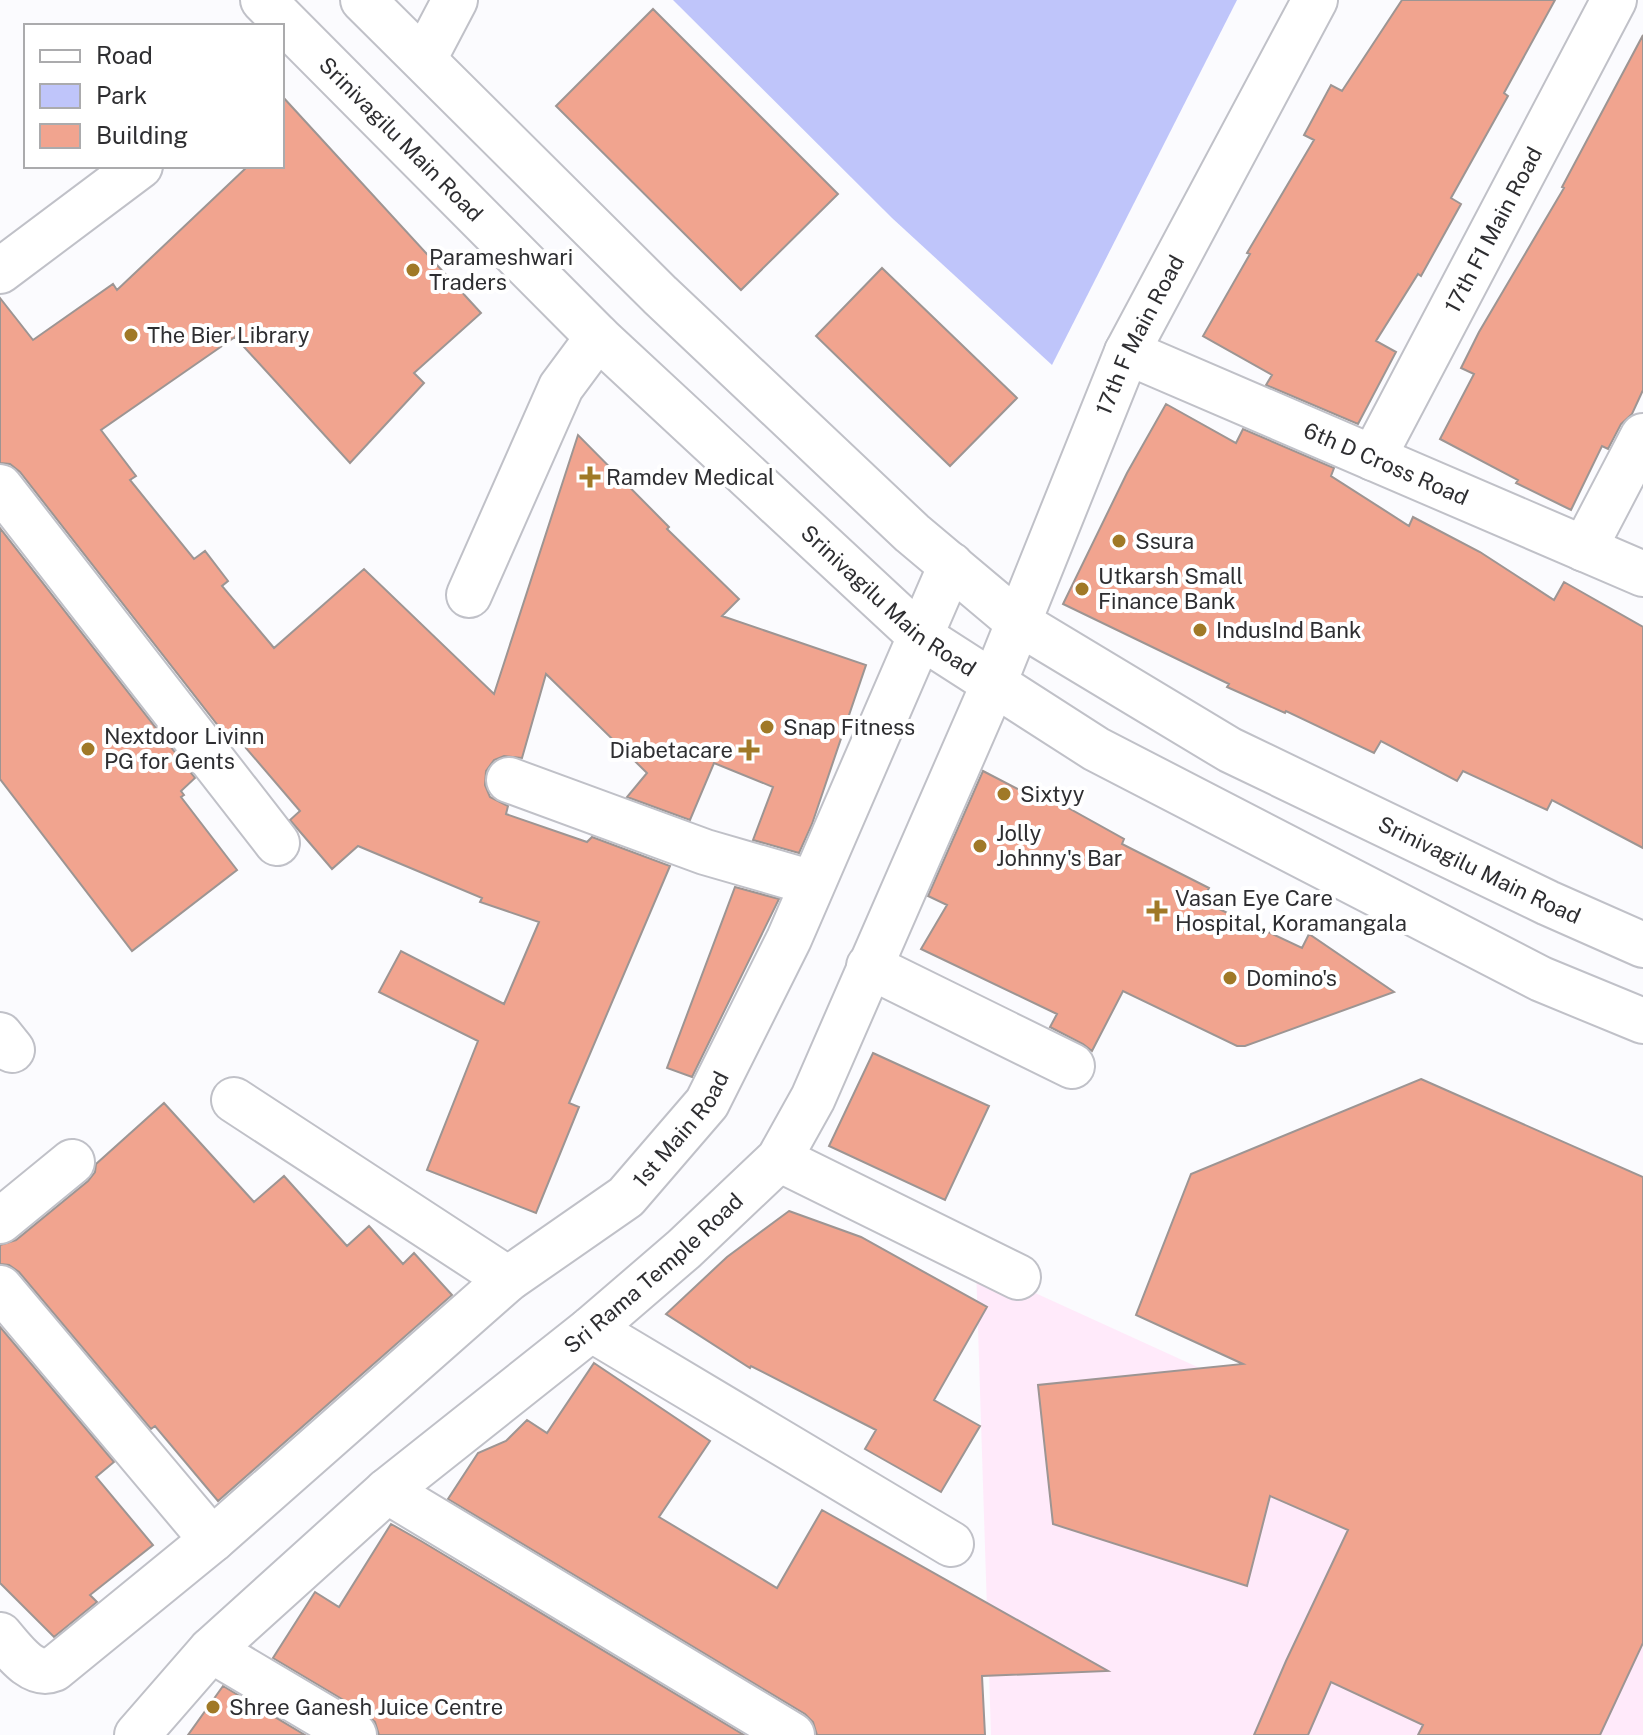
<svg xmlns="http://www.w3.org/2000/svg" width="1643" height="1735" font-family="'Public Sans',sans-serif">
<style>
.industrial{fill:#ffeafa}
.green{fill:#bfc5fa}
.building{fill:#f1a48f;stroke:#9d9593;stroke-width:2}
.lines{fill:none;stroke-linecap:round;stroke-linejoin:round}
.minor-casing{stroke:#c0c1c8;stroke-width:48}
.major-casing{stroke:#c0c1c8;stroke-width:48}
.minor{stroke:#fff;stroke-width:44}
.major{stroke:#fff;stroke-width:44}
.poi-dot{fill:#a07927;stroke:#fff;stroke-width:3}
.labels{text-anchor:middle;stroke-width:8;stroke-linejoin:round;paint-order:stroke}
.street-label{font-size:22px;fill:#2e2e31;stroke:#fff}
.poi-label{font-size:22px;fill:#2e2e31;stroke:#fff;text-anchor:start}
</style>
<rect width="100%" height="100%" fill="#fbfbfe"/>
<path class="industrial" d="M 976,1266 L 1643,1570 L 1643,1735 L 991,1735 Z"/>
<path class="green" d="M 673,0 L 1237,0 L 1052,365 L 892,218 Z"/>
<path class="building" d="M 1402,0 L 1555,0 L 1504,93 L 1508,96 L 1451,198 L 1461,204 L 1421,276 L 1418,274 L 1376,341 L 1396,352 L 1358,424 L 1266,385 L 1272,375 L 1203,336 L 1250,254 L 1247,253 L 1314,140 L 1304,135 L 1331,85 L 1342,91 Z
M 653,9 L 838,194 L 741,290 L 556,106 Z
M 1643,35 L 1643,390 L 1632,414 L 1621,424 L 1608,449 L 1602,446 L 1571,510 L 1516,483 L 1518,480 L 1440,439 L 1474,374 L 1461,368 L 1479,332 L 1564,188 L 1562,187 Z
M 282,96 L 481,313 L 414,373 L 424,383 L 350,463 L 235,337 L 101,430 L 136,476 L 130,480 L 194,559 L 205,551 L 228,581 L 222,586 L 274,648 L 364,569 L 494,694 L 578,435 L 669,527 L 667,529 L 739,599 L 722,616 L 866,665 L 812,824 L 799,853 L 753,840 L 773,787 L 714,763 L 690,820 L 627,797 L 647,773 L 546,674 L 522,758 L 504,756 L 494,760 L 486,771 L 485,785 L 490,797 L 508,806 L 506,814 L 587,842 L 592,837 L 670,866 L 569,1103 L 579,1107 L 536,1213 L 427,1170 L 478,1041 L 379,992 L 401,951 L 504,1004 L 539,922 L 480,902 L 482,898 L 358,846 L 332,869 L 290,820 L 300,811 L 240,741 L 234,746 L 20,472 L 10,464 L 0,463 L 0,298 L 33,340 L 113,284 L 117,290 L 248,166 L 282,166 Z
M 882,268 L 1017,398 L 950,466 L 816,336 Z
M 1166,404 L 1236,443 L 1243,429 L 1334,468 L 1331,476 L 1409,526 L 1413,517 L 1480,552 L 1554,600 L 1564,582 L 1643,627 L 1643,848 L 1552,800 L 1547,810 L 1463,771 L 1457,781 L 1381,741 L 1374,753 L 1286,711 L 1285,713 L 1227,687 L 1229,684 L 1063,604 L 1127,473 Z
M 0,528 L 195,778 L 181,791 L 184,795 L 181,797 L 237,870 L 132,951 L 0,779 Z
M 983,771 L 1041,801 L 1045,795 L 1124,839 L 1122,844 L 1209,888 L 1202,901 L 1302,948 L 1309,934 L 1394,992 L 1245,1046 L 1237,1046 L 1123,991 L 1092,1051 L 1083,1044 L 1050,1027 L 1057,1014 L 921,949 L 947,905 L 928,896 Z
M 735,887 L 779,899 L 692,1077 L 667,1068 Z
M 873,1053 L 989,1106 L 945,1200 L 829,1146 Z
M 1421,1079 L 1643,1177 L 1643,1643 L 1600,1735 L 1418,1735 L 1423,1725 L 1331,1682 L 1308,1735 L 1254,1735 L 1286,1661 L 1348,1530 L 1270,1496 L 1247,1586 L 1053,1524 L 1038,1385 L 1243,1364 L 1136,1315 L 1191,1174 Z
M 164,1103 L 254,1202 L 284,1176 L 347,1246 L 369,1226 L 403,1264 L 414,1253 L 452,1295 L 218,1501 L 155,1426 L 151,1429 L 19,1272 L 9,1265 L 0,1264 L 0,1245 L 16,1240 L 88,1181 L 95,1172 L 96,1164 Z
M 789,1211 L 861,1237 L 987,1307 L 934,1400 L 980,1426 L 941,1492 L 865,1449 L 876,1430 L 751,1366 L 750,1368 L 666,1314 L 727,1257 Z
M 0,1327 L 114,1462 L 96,1477 L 153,1545 L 90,1595 L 97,1602 L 54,1637 L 0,1583 Z
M 594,1363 L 710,1441 L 659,1517 L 777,1588 L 822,1510 L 1108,1671 L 982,1676 L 985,1735 L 817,1735 L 813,1722 L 805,1714 L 448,1499 L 478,1453 L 506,1441 L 527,1420 L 547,1433 Z
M 391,1524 L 421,1541 L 744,1735 L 379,1735 L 375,1722 L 367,1714 L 273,1658 L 315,1592 L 339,1607 Z
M 223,1686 L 305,1735 L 188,1735 Z"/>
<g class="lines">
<defs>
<g id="minor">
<path d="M 424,59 L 455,0"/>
<path d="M 0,271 L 140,166"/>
<path id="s1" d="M 1127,352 L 1643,574"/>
<path id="s2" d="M 1373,458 L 1614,0"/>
<path d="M 0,487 L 277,843"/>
<path d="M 1584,549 L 1643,436"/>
<path d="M 469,595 L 561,387 L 598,337"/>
<path d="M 509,780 L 705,852 L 812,883"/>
<path d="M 869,966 L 1072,1066"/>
<path d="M 0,1035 L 12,1050"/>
<path d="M 234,1100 L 508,1279"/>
<path d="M 779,1159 L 1018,1277"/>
<path d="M 0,1221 L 72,1162"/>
<path d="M 0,1288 L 212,1540"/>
<path d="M 591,1329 L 951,1544"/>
<path d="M 387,1491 L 792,1735"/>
<path id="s3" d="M 0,1635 C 13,1650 32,1678 54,1669 L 212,1540 L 508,1279 L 626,1197 L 707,1103 L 789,939 L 951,565"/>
<path d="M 211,1650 L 354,1735"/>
<path id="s4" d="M 137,1735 L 211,1650 L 387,1491 L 591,1329 L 684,1249 L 779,1159 L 813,1098 L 994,683 L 1127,352 L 1315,0"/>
</g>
<g id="major">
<path id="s5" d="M 263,0 L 598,337 L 920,636 L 1096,749 L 1541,979 L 1643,1021"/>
<path id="s6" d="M 363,0 L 660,295 L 912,533 L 1019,623 L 1230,750 L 1548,903 L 1643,945"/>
</g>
</defs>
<use href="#minor" class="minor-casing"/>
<use href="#major" class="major-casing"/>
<use href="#minor" class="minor"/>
<use href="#major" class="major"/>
</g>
<g class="poi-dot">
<circle cx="413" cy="270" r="8"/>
<circle cx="131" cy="335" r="8"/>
<path d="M586 465h8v8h8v8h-8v8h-8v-8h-8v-8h8z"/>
<circle cx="1119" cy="541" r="8"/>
<circle cx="1082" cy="589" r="8"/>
<circle cx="1200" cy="630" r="8"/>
<circle cx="767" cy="727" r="8"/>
<circle cx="88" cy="749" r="8"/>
<path d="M745 738h8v8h8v8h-8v8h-8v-8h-8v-8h8z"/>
<circle cx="1004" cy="794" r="8"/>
<circle cx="980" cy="846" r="8"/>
<path d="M1153 899h8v8h8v8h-8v8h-8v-8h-8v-8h8z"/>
<circle cx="1230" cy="978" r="8"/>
<circle cx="213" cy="1707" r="8"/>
</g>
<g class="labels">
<g class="street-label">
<text dy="8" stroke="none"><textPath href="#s5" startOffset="196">Srinivagilu Main Road</textPath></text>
<text dy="8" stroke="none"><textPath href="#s2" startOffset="258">17th F1 Main Road</textPath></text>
<text dy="8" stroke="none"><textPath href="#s4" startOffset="1764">17th F Main Road</textPath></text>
<text dy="8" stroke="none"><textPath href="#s1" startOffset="282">6th D Cross Road</textPath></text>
<text dy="8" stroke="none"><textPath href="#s5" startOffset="868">Srinivagilu Main Road</textPath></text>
<text dy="8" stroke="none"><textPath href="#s6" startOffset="1428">Srinivagilu Main Road</textPath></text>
<text dy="8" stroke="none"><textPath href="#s3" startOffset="898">1st Main Road</textPath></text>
<text dy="8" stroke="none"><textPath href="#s4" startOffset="694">Sri Rama Temple Road</textPath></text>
</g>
<g class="poi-label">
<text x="429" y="265">Parameshwari<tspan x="429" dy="25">Traders</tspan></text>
<text x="147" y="343">The Bier Library</text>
<text x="606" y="485">Ramdev Medical</text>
<text x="1135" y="549">Ssura</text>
<text x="1098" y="584">Utkarsh Small<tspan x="1098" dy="25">Finance Bank</tspan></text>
<text x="1216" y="638">IndusInd Bank</text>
<text x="783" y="735">Snap Fitness</text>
<text x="104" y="744">Nextdoor Livinn<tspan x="104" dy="25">PG for Gents</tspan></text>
<text x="733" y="758" text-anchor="end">Diabetacare</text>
<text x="1020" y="802">Sixtyy</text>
<text x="996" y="841">Jolly<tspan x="996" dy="25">Johnny's Bar</tspan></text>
<text x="1175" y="906">Vasan Eye Care<tspan x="1175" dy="25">Hospital, Koramangala</tspan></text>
<text x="1246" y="986">Domino's</text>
<text x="229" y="1715">Shree Ganesh Juice Centre</text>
</g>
</g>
<rect x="24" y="24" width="260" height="144" fill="#ffffff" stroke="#ababad" stroke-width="2"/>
<rect x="40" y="50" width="40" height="12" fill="#ffffff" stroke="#ababad" stroke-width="2"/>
<text x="96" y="64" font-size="24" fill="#2e2e31">Road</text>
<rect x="40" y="84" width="40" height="24" fill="#bfc5fa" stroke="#ababad" stroke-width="2"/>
<text x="96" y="104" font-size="24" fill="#2e2e31">Park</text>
<rect x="40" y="124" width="40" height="24" fill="#f1a48f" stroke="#ababad" stroke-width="2"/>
<text x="96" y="144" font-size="24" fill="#2e2e31">Building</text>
</svg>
